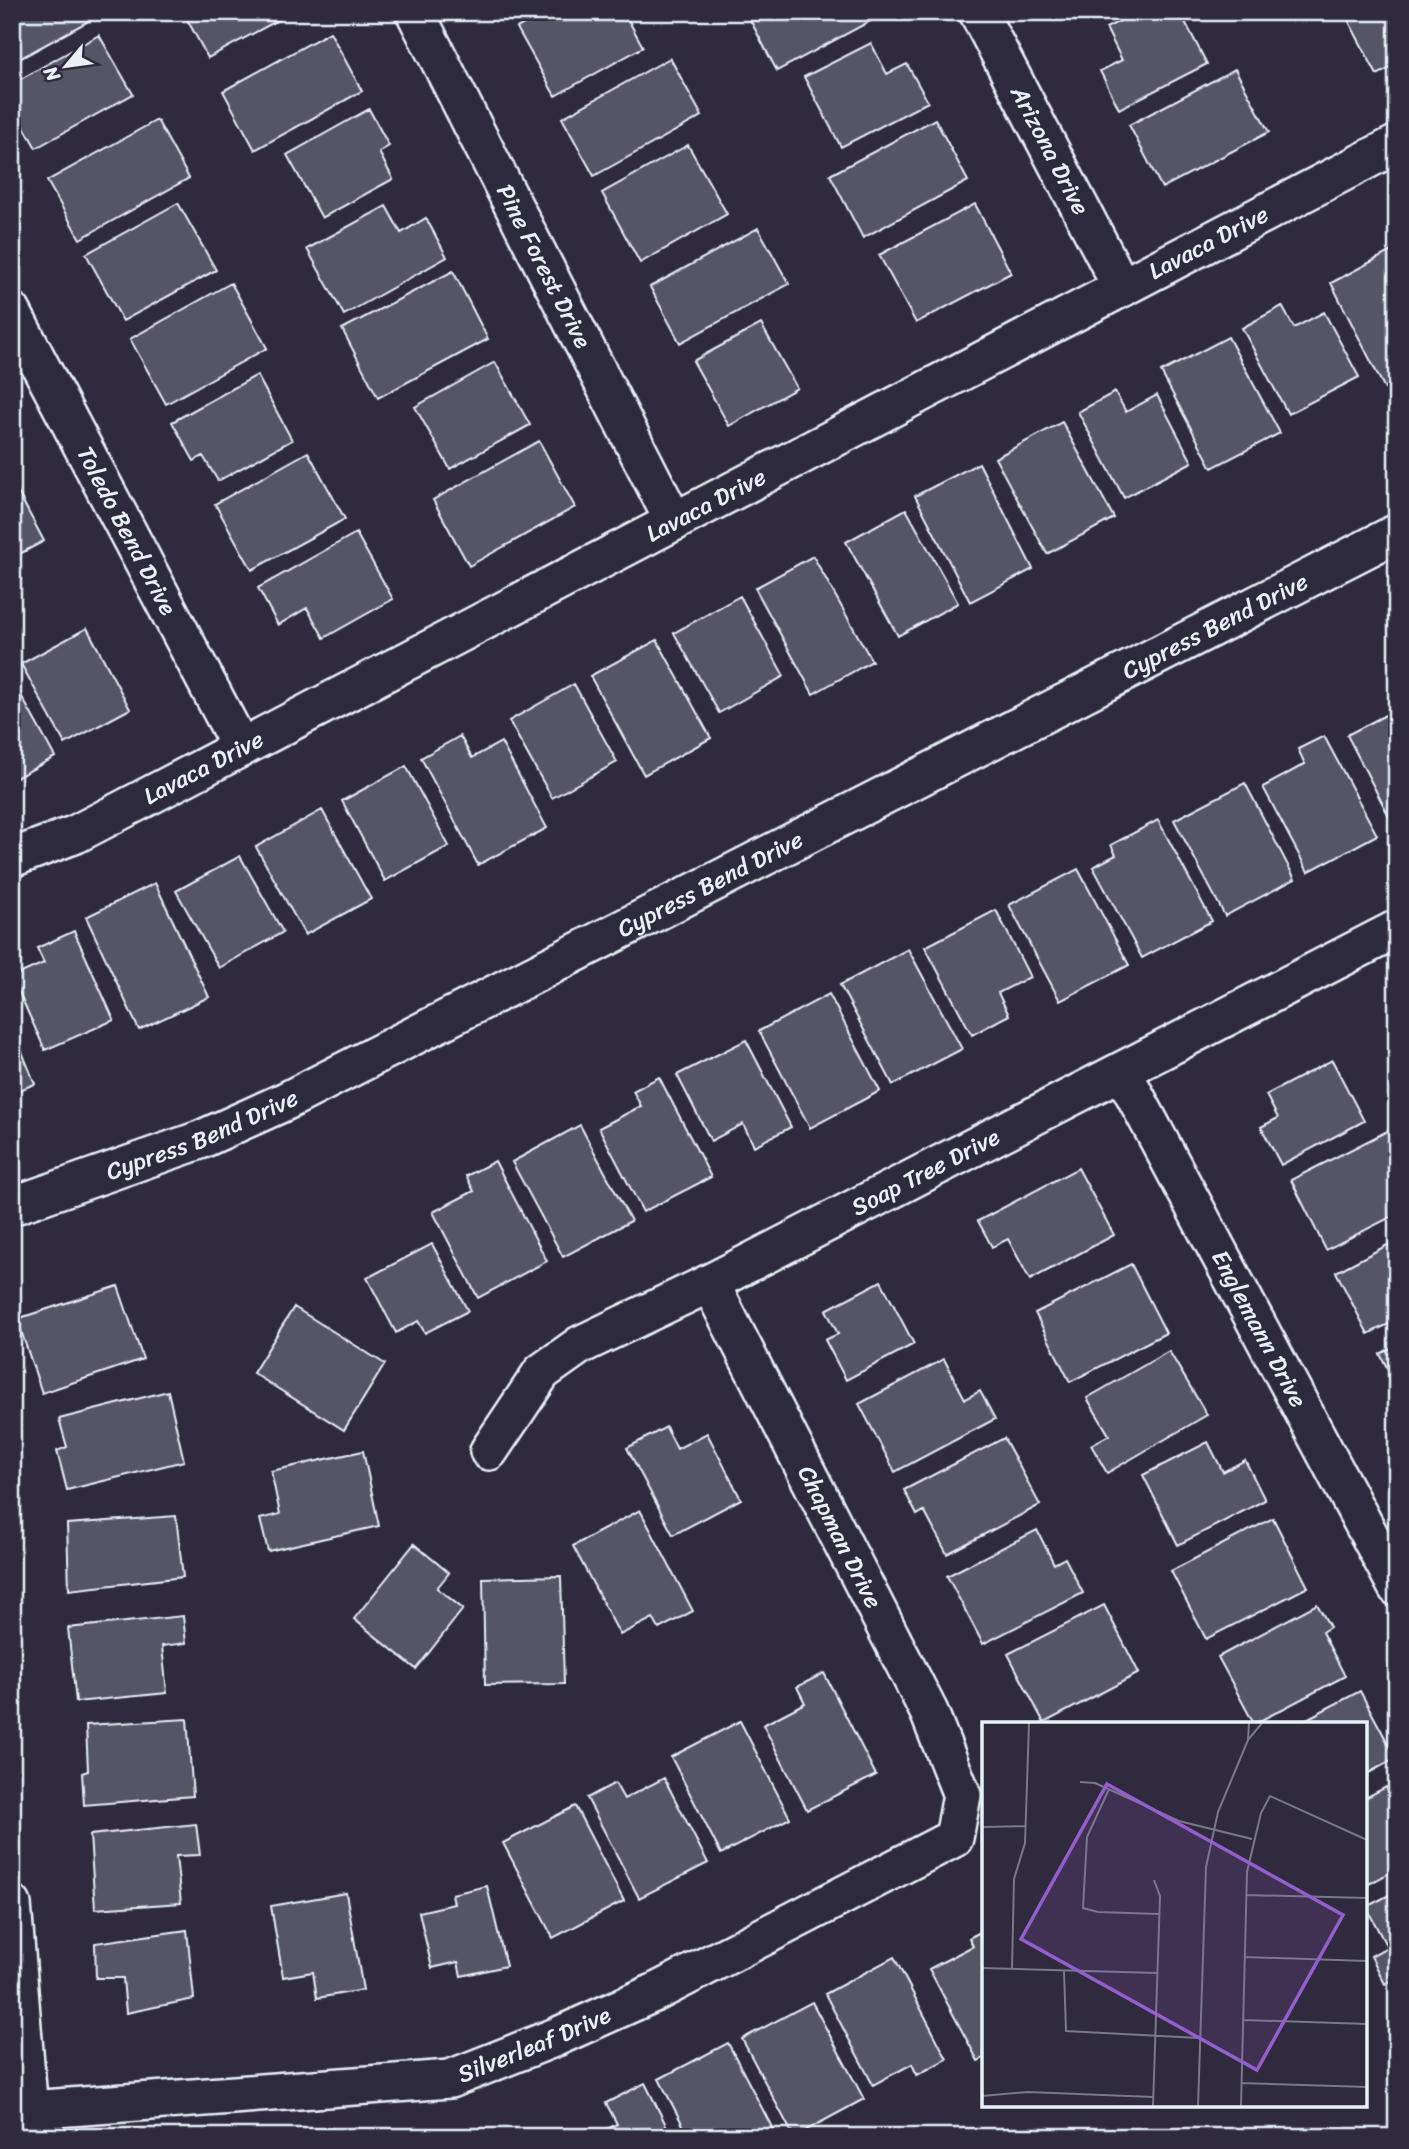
<svg xmlns="http://www.w3.org/2000/svg" width="1409" height="2149" font-family="Sriracha,sans-serif">
<style>
.building{fill:#575565;stroke:#e8f1f8;stroke-width:2}
.lines{fill:none;stroke-linecap:round;stroke-linejoin:round}
.minor-casing{stroke:#e8f1f8;stroke-width:42}
.minor{stroke:#2f2a3d;stroke-width:37}
.labels{text-anchor:middle;stroke-width:5;stroke-linejoin:round;paint-order:stroke}
.street-label{font-size:24px;fill:#e8f1f8;stroke:#2f2a3d}
.inset-road{fill:none;stroke:#797a88;stroke-width:2}
.view{fill:#965dcd;fill-opacity:0.15;stroke:#965dcd;stroke-width:3.5}
.inset-edge{fill:none;stroke:#e8f1f8;stroke-width:3.5}
</style>
<rect width="100%" height="100%" fill="#2f2a3d"/>
<filter id="ink" filterUnits="userSpaceOnUse"><feTurbulence type="fractalNoise" baseFrequency=".0143" numOctaves="2"/><feDisplacementMap in="SourceGraphic" scale="14" xChannelSelector="R" yChannelSelector="G"/><feConvolveMatrix kernelMatrix="1 2 1 2 8 2 1 2 1" color-interpolation-filters="sRGB"/></filter>
<g filter="url(#ink)">
<path class="building" d="M 12,12 L 91,12 L 94,18 L 12,63 Z
M 183,12 L 293,12 L 208,58 Z
M 545,12 L 624,12 L 643,47 L 555,96 L 517,28 Z
M 746,12 L 880,12 L 882,15 L 777,71 Z
M 1077,12 L 1102,12 L 1082,23 Z
M 1137,12 L 1180,12 L 1207,64 L 1119,109 L 1100,71 L 1122,60 L 1106,28 Z
M 1348,12 L 1397,12 L 1397,65 L 1377,75 L 1345,14 Z
M 330,32 L 362,91 L 255,150 L 223,91 Z
M 99,35 L 133,94 L 36,148 L 12,106 L 12,84 Z
M 871,43 L 887,74 L 907,64 L 928,102 L 841,147 L 804,77 Z
M 670,58 L 702,116 L 594,176 L 562,118 Z
M 1235,69 L 1269,132 L 1162,188 L 1129,125 Z
M 369,109 L 389,146 L 379,152 L 393,179 L 322,218 L 287,155 Z
M 935,119 L 968,181 L 863,238 L 830,175 Z
M 157,120 L 189,178 L 80,239 L 47,181 Z
M 688,145 L 727,214 L 640,263 L 602,193 Z
M 178,203 L 216,270 L 123,321 L 86,254 Z
M 975,204 L 1011,273 L 916,323 L 879,255 Z
M 386,206 L 401,233 L 426,218 L 447,257 L 344,315 L 307,249 Z
M 758,228 L 789,284 L 680,343 L 650,287 Z
M 1393,250 L 1397,257 L 1397,383 L 1385,389 L 1331,283 Z
M 453,271 L 488,339 L 378,398 L 342,329 Z
M 231,283 L 267,348 L 166,404 L 130,339 Z
M 1282,306 L 1294,328 L 1324,312 L 1359,377 L 1288,414 L 1242,328 Z
M 761,324 L 797,388 L 729,426 L 693,361 Z
M 1228,337 L 1280,433 L 1212,468 L 1161,372 Z
M 495,362 L 530,425 L 450,469 L 415,407 Z
M 257,375 L 292,440 L 218,481 L 203,456 L 194,461 L 172,422 Z
M 1115,392 L 1126,412 L 1157,395 L 1192,462 L 1124,498 L 1078,412 Z
M 1062,422 L 1114,518 L 1047,554 L 995,458 Z
M 539,441 L 575,507 L 469,566 L 433,500 Z
M 308,452 L 345,519 L 252,570 L 215,504 Z
M 979,463 L 1033,569 L 970,602 L 915,496 Z
M 12,481 L 44,541 L 12,558 Z
M 906,509 L 958,603 L 898,636 L 846,542 Z
M 356,533 L 393,599 L 324,638 L 307,608 L 278,625 L 258,588 Z
M 813,556 L 872,661 L 813,694 L 755,588 Z
M 740,596 L 784,676 L 719,713 L 674,633 Z
M 87,628 L 130,709 L 65,744 L 21,664 Z
M 657,640 L 711,738 L 644,775 L 590,676 Z
M 12,679 L 55,757 L 16,778 L 12,772 Z
M 574,684 L 617,762 L 552,798 L 509,721 Z
M 1397,709 L 1397,819 L 1392,822 L 1347,735 Z
M 460,736 L 472,758 L 501,742 L 547,828 L 478,865 L 421,758 Z
M 1324,736 L 1377,835 L 1308,872 L 1263,787 L 1305,764 L 1298,749 Z
M 406,766 L 449,846 L 385,881 L 342,801 Z
M 1245,783 L 1295,879 L 1225,916 L 1174,820 Z
M 322,810 L 371,899 L 305,935 L 256,847 Z
M 1158,820 L 1212,921 L 1142,958 L 1093,867 L 1116,855 L 1111,845 Z
M 240,856 L 283,932 L 219,968 L 176,891 Z
M 1078,869 L 1129,965 L 1060,1001 L 1009,905 Z
M 155,883 L 209,997 L 139,1030 L 86,917 Z
M 996,910 L 1030,977 L 998,993 L 1009,1015 L 972,1035 L 925,947 Z
M 74,931 L 114,1020 L 45,1050 L 12,977 L 44,963 L 37,948 Z
M 908,949 L 962,1049 L 893,1085 L 840,985 Z
M 829,994 L 880,1091 L 810,1128 L 759,1031 Z
M 12,1027 L 35,1084 L 12,1093 Z
M 746,1040 L 791,1127 L 754,1146 L 743,1124 L 711,1141 L 677,1075 Z
M 1332,1060 L 1364,1121 L 1281,1165 L 1261,1127 L 1278,1118 L 1266,1095 Z
M 659,1077 L 711,1177 L 643,1212 L 599,1128 L 641,1106 L 633,1091 Z
M 580,1125 L 631,1221 L 563,1257 L 512,1162 Z
M 1393,1128 L 1397,1136 L 1397,1162 L 1388,1167 L 1397,1183 L 1397,1214 L 1326,1250 L 1291,1180 Z
M 495,1161 L 547,1261 L 478,1298 L 433,1212 L 474,1191 L 466,1176 Z
M 1078,1168 L 1114,1235 L 1030,1280 L 1008,1239 L 992,1247 L 978,1221 Z
M 1397,1240 L 1397,1320 L 1368,1334 L 1336,1272 Z
M 432,1244 L 468,1311 L 425,1333 L 418,1321 L 396,1333 L 367,1278 Z
M 1131,1264 L 1166,1333 L 1070,1382 L 1035,1313 Z
M 881,1281 L 914,1344 L 846,1380 L 825,1340 L 838,1334 L 826,1310 Z
M 118,1286 L 143,1359 L 42,1393 L 17,1319 Z
M 294,1307 L 385,1364 L 344,1430 L 253,1373 Z
M 1397,1345 L 1397,1387 L 1380,1354 Z
M 1169,1351 L 1207,1415 L 1107,1473 L 1091,1445 L 1109,1435 L 1087,1398 Z
M 944,1359 L 965,1399 L 980,1391 L 995,1419 L 895,1472 L 859,1404 Z
M 168,1391 L 184,1461 L 67,1490 L 57,1451 L 67,1447 L 59,1419 Z
M 666,1427 L 677,1449 L 707,1433 L 741,1499 L 673,1535 L 627,1448 Z
M 1004,1438 L 1040,1505 L 947,1554 L 924,1511 L 917,1515 L 904,1490 Z
M 1208,1442 L 1223,1472 L 1245,1460 L 1265,1500 L 1178,1545 L 1143,1475 Z
M 363,1451 L 379,1526 L 268,1551 L 260,1519 L 280,1514 L 271,1471 Z
M 640,1510 L 693,1611 L 659,1629 L 653,1618 L 620,1635 L 573,1546 Z
M 176,1516 L 183,1577 L 69,1590 L 67,1524 Z
M 1273,1518 L 1308,1587 L 1206,1639 L 1171,1571 Z
M 1037,1530 L 1054,1564 L 1065,1558 L 1083,1593 L 983,1644 L 947,1576 Z
M 414,1544 L 449,1573 L 437,1588 L 463,1609 L 416,1669 L 354,1619 Z
M 561,1576 L 564,1684 L 485,1685 L 483,1578 Z
M 1317,1604 L 1330,1627 L 1322,1632 L 1345,1676 L 1254,1724 L 1218,1657 Z
M 1104,1605 L 1139,1673 L 1044,1723 L 1008,1654 Z
M 183,1616 L 186,1643 L 162,1646 L 167,1693 L 76,1702 L 68,1628 Z
M 824,1673 L 876,1775 L 807,1810 L 763,1725 L 805,1703 L 797,1687 Z
M 1360,1691 L 1396,1758 L 1365,1775 L 1365,1724 L 1297,1724 Z
M 187,1719 L 193,1796 L 84,1805 L 82,1773 L 88,1771 L 86,1725 Z
M 740,1721 L 790,1818 L 721,1854 L 671,1757 Z
M 664,1778 L 708,1863 L 639,1898 L 587,1798 L 615,1783 L 624,1799 Z
M 1386,1787 L 1397,1808 L 1397,1869 L 1365,1886 L 1365,1798 Z
M 575,1806 L 624,1901 L 553,1938 L 503,1843 Z
M 196,1824 L 200,1855 L 176,1856 L 181,1903 L 95,1909 L 90,1835 Z
M 487,1886 L 506,1966 L 461,1976 L 458,1962 L 432,1968 L 419,1912 L 454,1904 L 452,1894 Z
M 1397,1891 L 1397,1978 L 1385,1984 L 1371,1956 L 1387,1947 L 1366,1907 Z
M 346,1893 L 363,1990 L 317,1998 L 313,1972 L 283,1977 L 271,1906 Z
M 187,1930 L 194,1999 L 126,2013 L 123,1978 L 96,1978 L 95,1943 Z
M 984,1930 L 984,2058 L 978,2061 L 929,1969 L 973,1946 L 969,1938 Z
M 894,1957 L 947,2059 L 917,2075 L 912,2064 L 873,2085 L 825,1994 Z
M 812,2002 L 864,2099 L 794,2137 L 742,2039 Z
M 728,2043 L 777,2137 L 689,2137 L 659,2079 Z
M 645,2083 L 672,2137 L 592,2137 L 617,2124 L 606,2103 Z"/>
<g class="lines">
<defs>
<g id="minor">
<path id="s1" d="M 415,12 L 674,522"/>
<path id="s2" d="M 978,12 L 1122,288"/>
<path id="s3" d="M 12,312 L 241,748"/>
<path id="s4" d="M 12,858 L 76,834 L 1397,144"/>
<path id="s5" d="M 1122,1071 L 1397,1587"/>
<path id="s6" d="M 12,1206 L 200,1140 L 286,1101 L 1397,533"/>
<path id="s7" d="M 489,1451 L 542,1372 L 580,1345 L 710,1283 L 1397,929"/>
<path d="M 12,1904 L 31,2137"/>
<path id="s8" d="M 29,2110 L 450,2079 L 556,2037 L 656,1992 L 954,1838 L 962,1795 L 929,1712 L 710,1283"/>
</g>
</defs>
<use href="#minor" class="minor-casing"/>
<use href="#minor" class="minor"/>
</g>
</g>
<g class="labels">
<g class="street-label">
<text dy="8" stroke="none"><textPath href="#s2" startOffset="156">Arizona Drive</textPath></text>
<text dy="8" stroke="none"><textPath href="#s4" startOffset="1346">Lavaca Drive</textPath></text>
<text dy="8" stroke="none"><textPath href="#s1" startOffset="285">Pine Forest Drive</textPath></text>
<text dy="8" stroke="none"><textPath href="#s4" startOffset="779">Lavaca Drive</textPath></text>
<text dy="8" stroke="none"><textPath href="#s3" startOffset="247">Toledo Bend Drive</textPath></text>
<text dy="8" stroke="none"><textPath href="#s6" startOffset="1337">Cypress Bend Drive</textPath></text>
<text dy="8" stroke="none"><textPath href="#s4" startOffset="212">Lavaca Drive</textPath></text>
<text dy="8" stroke="none"><textPath href="#s6" startOffset="770">Cypress Bend Drive</textPath></text>
<text dy="8" stroke="none"><textPath href="#s6" startOffset="203">Cypress Bend Drive</textPath></text>
<text dy="8" stroke="none"><textPath href="#s7" startOffset="528">Soap Tree Drive</textPath></text>
<text dy="8" stroke="none"><textPath href="#s5" startOffset="292">Englemann Drive</textPath></text>
<text transform="translate(840 1537) rotate(63)" y="8">Chapman Drive</text>
<text dy="8" stroke="none"><textPath href="#s8" startOffset="513">Silverleaf Drive</textPath></text>
</g>
</g>
<g transform="translate(982 1722)">
<rect width="385" height="385" fill="#2f2a3d"/>
<path class="inset-road" d="M 267,1 L 266,18 L 280,1M 98,60 L 113,61 L 197,99 L 270,117M 127,67 L 105,115 L 101,186 L 116,190 L 177,192M 0,105 L 43,104M 264,173 L 385,176M 263,235 L 385,239M 0,246 L 175,251M 30,247 L 32,157 L 43,121 L 47,1M 82,249 L 84,309 L 217,316M 261,298 L 385,302M 259,361 L 385,365M 0,374 L 46,370 L 171,375M 171,384 L 178,174 L 172,158M 216,384 L 224,145 L 236,90 L 266,18M 259,384 L 265,150 L 279,91 L 288,74 L 385,118"/>
<path class="view" d="M 125,62 L 361,193 L 275,348 L 39,217 Z"/>
<rect width="385" height="385" class="inset-edge"/>
</g>
<rect width="1409" height="2149" fill="none" stroke="#2f2a3d" stroke-width="42"/>
<rect x="21" y="21" width="1367" height="2107" fill="none" stroke="#e8f1f8" stroke-width="2.5" filter="url(#ink)"/>
<g transform="translate(66 66) rotate(241)" stroke="#2f2a3d" stroke-width="5" paint-order="stroke">
<path d="M0-5L12 26L0 18L-12 26Z" fill="#e8f1f8"/>
<text y="-10" font-size="19" font-weight="bold" text-anchor="middle" fill="#e8f1f8">N</text>
</g>
</svg>
